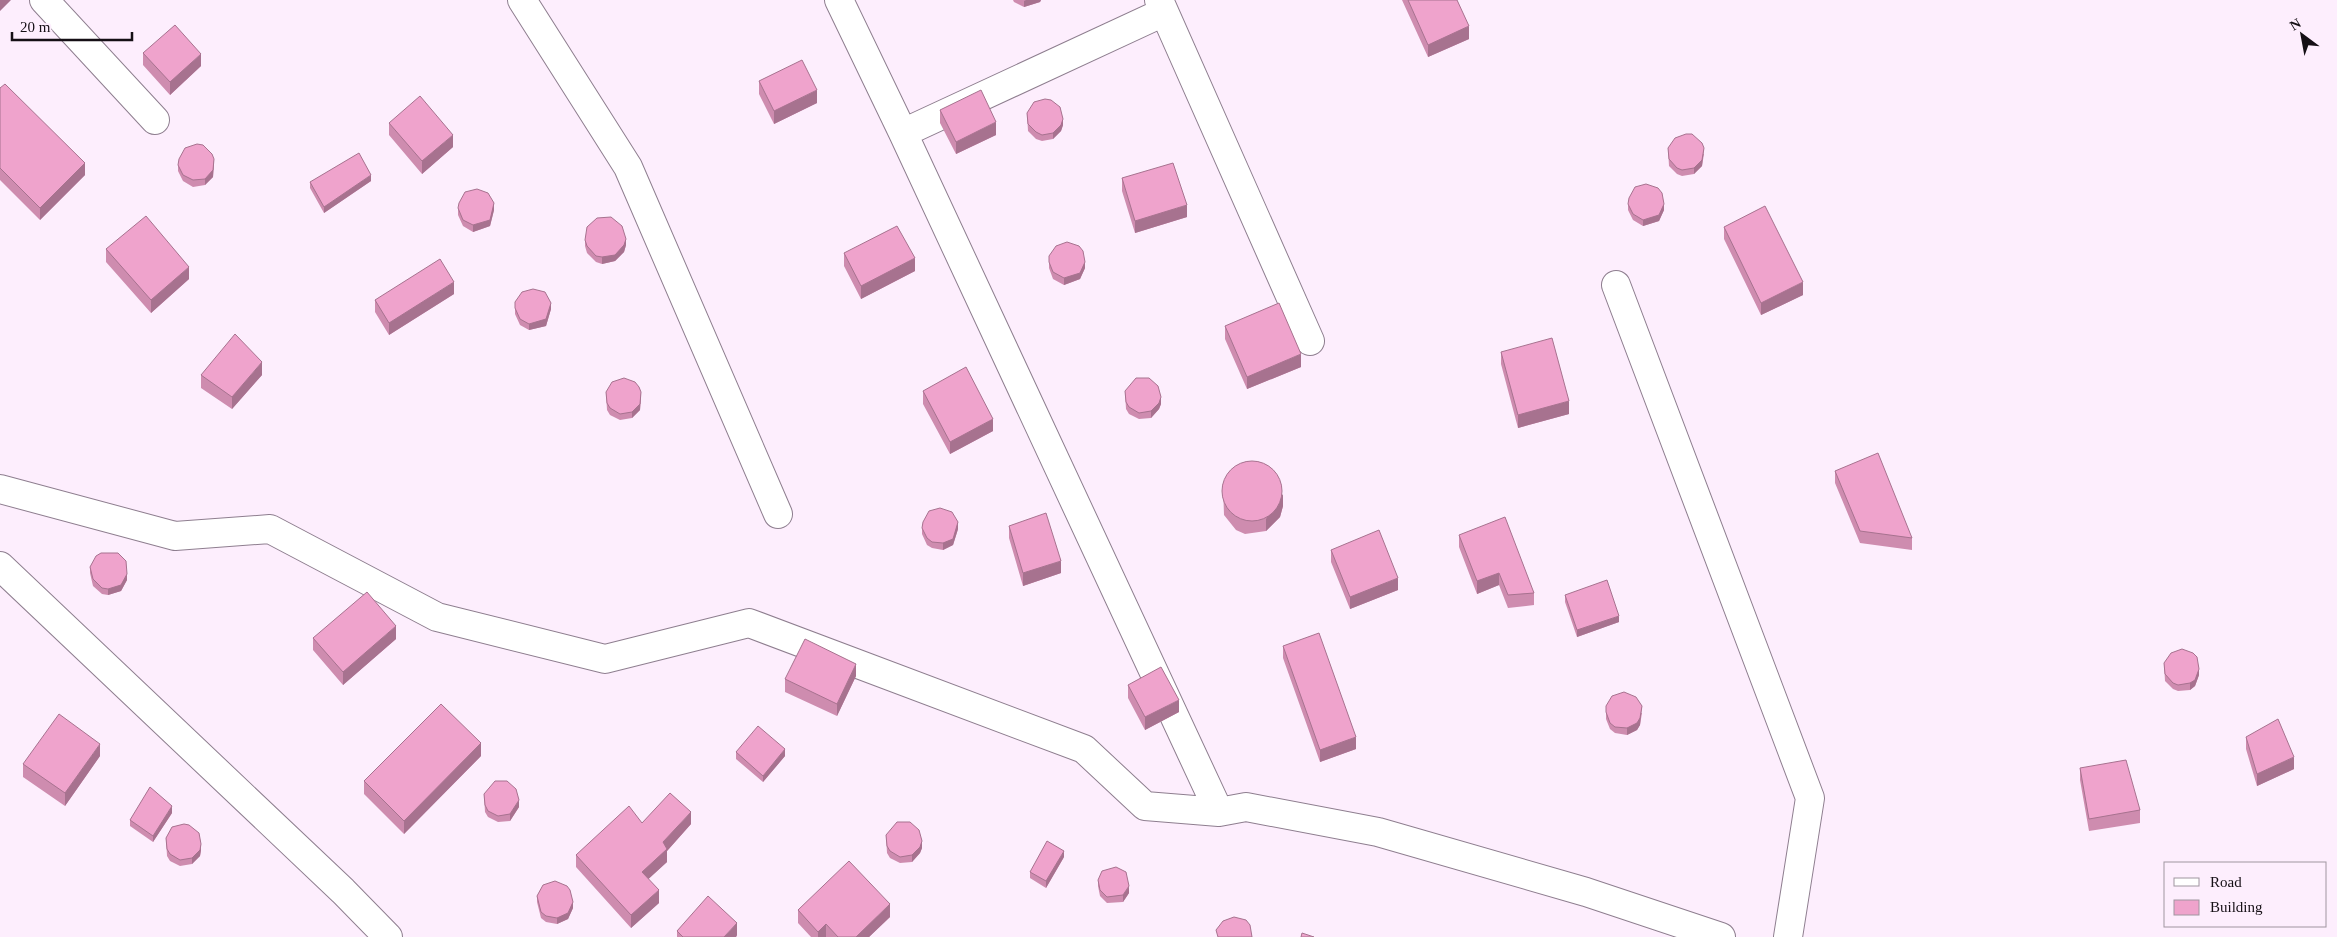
<svg xmlns="http://www.w3.org/2000/svg" width="2337" height="937" font-family="'Times New Roman',serif">
<style>
.lines{fill:none;stroke-linecap:round;stroke-linejoin:round}
.minor-casing{stroke:#8e7e8f;stroke-width:30}
.minor{stroke:#fff;stroke-width:28}
.wall{fill:#ce8caf}
.shaded-wall{fill:#a7728f}
.building{fill:#efa3cc;stroke:#a7728f}
</style>
<rect width="100%" height="100%" fill="#fdeefd"/>
<g class="lines">
<defs>
<path id="minor" d="M 44,0 L 155,120
M 522,0 L 628,167 L 778,514
M 839,0 L 903,133 L 1219,812
M 1159,0 L 1310,341
M 903,133 L 1164,12
M 1616,285 L 1810,798 L 1788,937
M 0,489 L 175,536 L 270,529 L 437,617 L 605,659 L 749,623 L 1084,749 L 1145,806 L 1219,812 L 1246,807 L 1378,832 L 1586,892 L 1721,937
M 0,566 L 343,891 L 388,937"/>
</defs>
<use href="#minor" class="minor-casing"/>
<use href="#minor" class="minor"/>
</g>
<path class="wall" d="M 1013,0 L 1041,0 L 1040,2 L 1024,7 L 1014,2 Z
M 1402,0 L 1457,0 L 1469,39 L 1428,57 Z
M 143,53 L 201,66 L 170,95 L 143,65 Z
M 759,81 L 817,103 L 774,124 L 759,94 Z
M 0,88 L 85,175 L 40,220 L 0,180 Z
M 940,110 L 996,135 L 956,154 L 940,123 Z
M 1027,113 L 1063,125 L 1061,131 L 1053,139 L 1042,141 L 1036,139 L 1028,131 Z
M 389,123 L 453,147 L 422,174 L 389,135 Z
M 1668,148 L 1704,154 L 1702,166 L 1694,174 L 1682,176 L 1677,174 L 1669,166 Z
M 178,165 L 214,165 L 213,177 L 205,185 L 193,187 L 183,181 L 178,171 Z
M 1122,178 L 1187,217 L 1135,233 L 1122,191 Z
M 371,181 L 324,213 L 310,188 L 310,182 Z
M 1628,204 L 1664,210 L 1659,221 L 1643,226 L 1633,220 L 1628,210 Z
M 458,208 L 494,210 L 490,226 L 473,232 L 463,226 L 458,215 Z
M 1724,227 L 1803,295 L 1761,315 L 1724,239 Z
M 585,240 L 626,245 L 624,252 L 615,261 L 602,264 L 596,262 L 587,253 L 585,246 Z
M 106,249 L 189,279 L 151,313 L 106,262 Z
M 844,253 L 915,271 L 861,299 L 844,266 Z
M 1049,262 L 1085,268 L 1080,279 L 1064,285 L 1053,279 L 1049,268 Z
M 454,294 L 389,335 L 375,312 L 375,300 Z
M 515,308 L 551,309 L 546,326 L 529,330 L 520,325 L 515,314 Z
M 1225,326 L 1301,367 L 1247,389 L 1225,339 Z
M 1501,352 L 1569,414 L 1518,428 L 1501,364 Z
M 201,375 L 262,375 L 232,409 L 201,388 Z
M 923,391 L 993,431 L 950,454 L 923,404 Z
M 1125,391 L 1161,404 L 1159,409 L 1151,418 L 1139,419 L 1129,414 L 1126,409 Z
M 606,392 L 641,398 L 640,410 L 632,418 L 620,420 L 610,415 L 607,410 Z
M 1835,471 L 1912,538 L 1912,550 L 1860,543 L 1835,483 Z
M 1223,485 L 1283,506 L 1280,517 L 1266,531 L 1245,534 L 1236,530 L 1224,515 Z
M 1009,526 L 1061,573 L 1023,586 L 1009,538 Z
M 922,528 L 958,529 L 953,545 L 943,550 L 932,548 L 927,545 L 922,534 Z
M 1459,535 L 1534,593 L 1534,605 L 1508,608 L 1499,585 L 1477,594 L 1459,547 Z
M 1331,550 L 1398,590 L 1350,609 L 1331,562 Z
M 90,567 L 127,580 L 121,591 L 108,595 L 102,594 L 93,586 L 90,573 Z
M 1565,595 L 1619,622 L 1577,637 L 1565,602 Z
M 313,638 L 396,639 L 343,685 L 313,650 Z
M 1283,646 L 1356,749 L 1320,762 L 1283,658 Z
M 2164,663 L 2199,675 L 2195,686 L 2190,690 L 2178,691 L 2173,689 L 2165,681 Z
M 856,676 L 837,716 L 785,692 L 785,679 Z
M 1128,685 L 1179,712 L 1145,730 L 1128,698 Z
M 1606,712 L 1642,713 L 1640,725 L 1637,730 L 1627,735 L 1615,733 L 1610,729 L 1606,719 Z
M 2246,737 L 2294,769 L 2257,786 L 2246,749 Z
M 736,752 L 785,756 L 763,782 L 736,759 Z
M 100,756 L 65,806 L 23,777 L 23,764 Z
M 481,756 L 404,834 L 364,794 L 364,781 Z
M 2080,768 L 2140,810 L 2140,823 L 2089,831 L 2080,780 Z
M 484,794 L 519,807 L 510,821 L 498,822 L 488,817 L 485,812 Z
M 172,813 L 153,842 L 130,826 L 130,820 Z
M 642,823 L 691,824 L 667,851 L 667,862 L 648,879 L 659,903 L 631,928 L 576,867 L 576,855 Z
M 886,835 L 922,848 L 920,853 L 912,862 L 900,863 L 890,858 L 887,853 Z
M 166,838 L 201,850 L 200,856 L 192,864 L 180,866 L 170,861 L 167,856 Z
M 1064,857 L 1046,888 L 1030,878 L 1030,872 Z
M 1098,880 L 1129,893 L 1123,902 L 1107,903 L 1100,896 L 1098,886 Z
M 537,896 L 573,908 L 568,919 L 557,924 L 546,922 L 541,918 L 537,902 Z
M 798,910 L 890,917 L 869,937 L 811,937 L 798,923 Z
M 677,931 L 737,935 L 736,937 L 677,937 Z"/>
<path class="shaded-wall" d="M 0,0 L 11,0 L 0,11 Z
M 1026,0 L 1041,0 L 1040,2 L 1024,7 L 1024,1 Z
M 1469,26 L 1469,39 L 1428,57 L 1428,45 Z
M 201,54 L 201,66 L 170,95 L 170,82 Z
M 817,90 L 817,103 L 774,124 L 774,111 Z
M 1063,119 L 1063,125 L 1061,131 L 1053,139 L 1053,133 Z
M 996,122 L 996,135 L 956,154 L 956,142 Z
M 453,135 L 453,147 L 422,174 L 422,161 Z
M 1704,148 L 1702,166 L 1694,174 L 1694,168 Z
M 214,159 L 213,177 L 205,185 L 205,179 Z
M 85,163 L 85,175 L 40,220 L 40,208 Z
M 371,175 L 371,181 L 324,213 L 324,207 Z
M 494,203 L 494,210 L 490,226 L 473,232 L 473,225 Z
M 1664,204 L 1664,210 L 1659,221 L 1643,226 L 1643,220 Z
M 1187,205 L 1187,217 L 1135,233 L 1135,221 Z
M 626,239 L 626,245 L 624,252 L 615,261 L 602,264 L 602,257 Z
M 915,258 L 915,271 L 861,299 L 861,286 Z
M 1085,262 L 1085,268 L 1080,279 L 1064,285 L 1064,278 Z
M 189,267 L 189,279 L 151,313 L 151,300 Z
M 454,282 L 454,294 L 389,335 L 389,323 Z
M 1803,282 L 1803,295 L 1761,315 L 1761,303 Z
M 551,303 L 551,309 L 546,326 L 529,330 L 529,324 Z
M 1301,354 L 1301,367 L 1247,389 L 1247,377 Z
M 262,362 L 262,375 L 232,409 L 232,397 Z
M 641,392 L 640,410 L 632,418 L 632,412 Z
M 1161,397 L 1161,404 L 1159,409 L 1151,418 L 1151,411 Z
M 1569,401 L 1569,414 L 1518,428 L 1518,415 Z
M 993,419 L 993,431 L 950,454 L 950,442 Z
M 1283,494 L 1283,506 L 1280,517 L 1266,531 L 1266,519 Z
M 958,522 L 958,529 L 953,545 L 943,550 L 943,543 Z
M 1061,561 L 1061,573 L 1023,586 L 1023,573 Z
M 1499,573 L 1499,585 L 1477,594 L 1477,581 Z
M 127,574 L 127,580 L 121,591 L 108,595 L 108,589 Z
M 1398,578 L 1398,590 L 1350,609 L 1350,597 Z
M 1619,616 L 1619,622 L 1577,637 L 1577,630 Z
M 396,626 L 396,639 L 343,685 L 343,672 Z
M 856,664 L 856,676 L 837,716 L 837,704 Z
M 2199,669 L 2199,675 L 2195,686 L 2190,690 L 2190,683 Z
M 1179,700 L 1179,712 L 1145,730 L 1145,717 Z
M 1642,706 L 1640,725 L 1637,730 L 1627,735 L 1627,728 Z
M 1356,737 L 1356,749 L 1320,762 L 1320,750 Z
M 481,743 L 481,756 L 404,834 L 404,821 Z
M 100,744 L 100,756 L 65,806 L 65,793 Z
M 785,749 L 785,756 L 763,782 L 763,776 Z
M 2294,757 L 2294,769 L 2257,786 L 2257,774 Z
M 519,800 L 519,807 L 510,821 L 510,814 Z
M 172,806 L 172,813 L 153,842 L 153,836 Z
M 691,812 L 691,824 L 667,851 L 667,862 L 642,885 L 642,872 L 663,842 Z
M 922,841 L 922,848 L 920,853 L 912,862 L 912,855 Z
M 201,844 L 201,850 L 200,856 L 192,864 L 192,858 Z
M 1064,851 L 1064,857 L 1046,888 L 1046,881 Z
M 1129,886 L 1129,893 L 1123,902 L 1123,895 Z
M 659,890 L 659,903 L 631,928 L 631,915 Z
M 573,902 L 573,908 L 568,919 L 557,924 L 557,918 Z
M 890,904 L 890,917 L 869,937 L 856,937 Z
M 737,923 L 737,935 L 736,937 L 724,937 Z
M 826,924 L 826,937 L 818,937 L 818,932 Z"/>
<path class="building" d="M 1408,0 L 1457,0 L 1469,26 L 1428,45 Z
M 175,25 L 201,54 L 170,82 L 143,53 Z
M 802,60 L 817,90 L 774,111 L 759,81 Z
M 5,84 L 85,163 L 40,208 L 0,168 L 0,88 Z
M 981,90 L 996,122 L 956,142 L 940,110 Z
M 420,96 L 453,135 L 422,161 L 389,123 Z
M 1045,99 L 1051,100 L 1060,107 L 1063,119 L 1061,125 L 1053,133 L 1042,135 L 1036,132 L 1028,124 L 1027,113 L 1034,102 Z
M 1686,134 L 1692,134 L 1702,143 L 1704,148 L 1702,160 L 1694,168 L 1682,170 L 1677,168 L 1669,159 L 1668,148 L 1675,138 Z
M 197,144 L 203,145 L 212,154 L 214,159 L 213,170 L 205,179 L 193,180 L 183,175 L 178,165 L 179,159 L 185,148 Z
M 359,153 L 371,175 L 324,207 L 310,182 Z
M 1173,163 L 1187,205 L 1135,221 L 1122,178 Z
M 1646,184 L 1658,188 L 1662,193 L 1664,204 L 1659,215 L 1643,220 L 1633,214 L 1628,204 L 1629,198 L 1635,187 Z
M 477,189 L 488,193 L 494,203 L 490,220 L 473,225 L 463,220 L 458,208 L 459,203 L 465,192 Z
M 1765,206 L 1803,282 L 1761,303 L 1724,227 Z
M 146,216 L 189,267 L 151,300 L 106,249 Z
M 611,217 L 622,226 L 626,239 L 624,245 L 615,255 L 602,257 L 596,256 L 587,246 L 585,240 L 587,227 L 597,218 Z
M 897,226 L 915,258 L 861,286 L 844,253 Z
M 1067,242 L 1079,246 L 1083,251 L 1085,262 L 1080,273 L 1064,278 L 1053,272 L 1049,262 L 1049,256 L 1056,246 Z
M 440,259 L 454,282 L 389,323 L 375,300 Z
M 533,289 L 545,292 L 551,303 L 546,319 L 529,324 L 520,319 L 515,308 L 515,302 L 522,292 Z
M 1279,303 L 1301,354 L 1247,377 L 1225,326 Z
M 235,334 L 262,362 L 232,397 L 201,375 Z
M 1552,338 L 1569,401 L 1518,415 L 1501,352 Z
M 966,367 L 993,419 L 950,442 L 923,391 Z
M 624,378 L 635,382 L 639,387 L 641,392 L 640,404 L 632,412 L 620,414 L 610,408 L 607,403 L 606,392 L 612,382 Z
M 1136,378 L 1149,378 L 1158,386 L 1161,397 L 1159,403 L 1151,411 L 1139,413 L 1129,407 L 1126,402 L 1125,391 Z
M 1878,453 L 1912,538 L 1860,531 L 1835,471 Z
M1222 491a30 30 0 1 1 60 0a30 30 0 1 1-60 0Z
M 940,508 L 952,512 L 958,522 L 953,539 L 943,543 L 932,542 L 927,538 L 922,528 L 923,522 L 929,511 Z
M 1046,513 L 1061,561 L 1023,573 L 1009,526 Z
M 1505,517 L 1534,593 L 1508,595 L 1499,573 L 1477,581 L 1459,535 Z
M 1379,530 L 1398,578 L 1350,597 L 1331,550 Z
M 101,553 L 118,553 L 126,561 L 127,574 L 121,585 L 108,589 L 102,588 L 93,579 L 90,567 L 96,556 Z
M 1607,580 L 1619,616 L 1577,630 L 1565,595 Z
M 367,592 L 396,626 L 343,672 L 313,638 Z
M 1319,633 L 1356,737 L 1320,750 L 1283,646 Z
M 805,639 L 856,664 L 837,704 L 785,679 Z
M 2182,649 L 2193,653 L 2197,657 L 2199,669 L 2195,680 L 2190,683 L 2178,685 L 2173,683 L 2165,674 L 2164,663 L 2171,653 Z
M 1161,667 L 1179,700 L 1145,717 L 1128,685 Z
M 1624,692 L 1636,697 L 1642,706 L 1640,718 L 1637,723 L 1627,728 L 1615,727 L 1610,723 L 1606,712 L 1606,706 L 1612,696 Z
M 441,704 L 481,743 L 404,821 L 364,781 Z
M 59,714 L 100,744 L 65,793 L 23,764 Z
M 2278,719 L 2294,757 L 2257,774 L 2246,737 Z
M 758,726 L 785,749 L 763,776 L 736,752 Z
M 2126,760 L 2140,810 L 2089,819 L 2080,768 Z
M 495,781 L 507,781 L 516,789 L 519,800 L 510,814 L 498,816 L 488,811 L 485,805 L 484,794 Z
M 150,787 L 172,806 L 153,836 L 130,820 Z
M 670,793 L 691,812 L 663,842 L 667,849 L 642,872 L 659,890 L 631,915 L 576,855 L 629,806 L 642,823 Z
M 897,822 L 910,822 L 919,830 L 922,841 L 920,847 L 912,855 L 900,857 L 890,851 L 887,846 L 886,835 Z
M 184,824 L 189,825 L 199,833 L 201,844 L 200,850 L 192,858 L 180,860 L 170,854 L 167,849 L 166,838 L 172,827 Z
M 1047,841 L 1064,851 L 1046,881 L 1030,872 Z
M 849,861 L 890,904 L 856,937 L 838,937 L 826,924 L 818,932 L 798,910 Z
M 1116,867 L 1126,872 L 1129,886 L 1123,895 L 1107,897 L 1100,890 L 1098,880 L 1102,871 Z
M 555,881 L 567,886 L 570,890 L 573,902 L 568,913 L 557,918 L 546,916 L 541,912 L 537,896 L 543,885 Z
M 708,896 L 737,923 L 724,937 L 683,937 L 677,931 Z
M 1234,917 L 1246,920 L 1250,925 L 1252,937 L 1218,937 L 1216,930 L 1223,921 Z
M 1302,933 L 1314,937 L 1301,937 Z"/>
<rect x="2164" y="862" width="162" height="65" fill="#fdeefd" stroke="#a095a0"/>
<rect x="2174" y="878" width="25" height="8" fill="#ffffff" stroke="#a095a0"/>
<text x="2210" y="887" font-size="15" fill="#150f15">Road</text>
<rect x="2174" y="900" width="25" height="15" fill="#efa3cc" stroke="#a095a0"/>
<text x="2210" y="912" font-size="15" fill="#150f15">Building</text>
<g transform="translate(2302 35) rotate(328)" stroke="#fdeefd" stroke-width="4" paint-order="stroke">
<path d="M0-4L9 19L0 12L-9 19Z" fill="#150f15"/>
<text y="-8" font-size="14" font-weight="bold" text-anchor="middle" fill="#150f15">N</text>
</g>
<path d="M12 32v8h120v-8" fill="none" stroke="#150f15" stroke-width="2.5"/>
<text x="20" y="32" font-size="15" fill="#150f15" stroke="#fdeefd" stroke-width="4" paint-order="stroke">20 m</text>
</svg>
